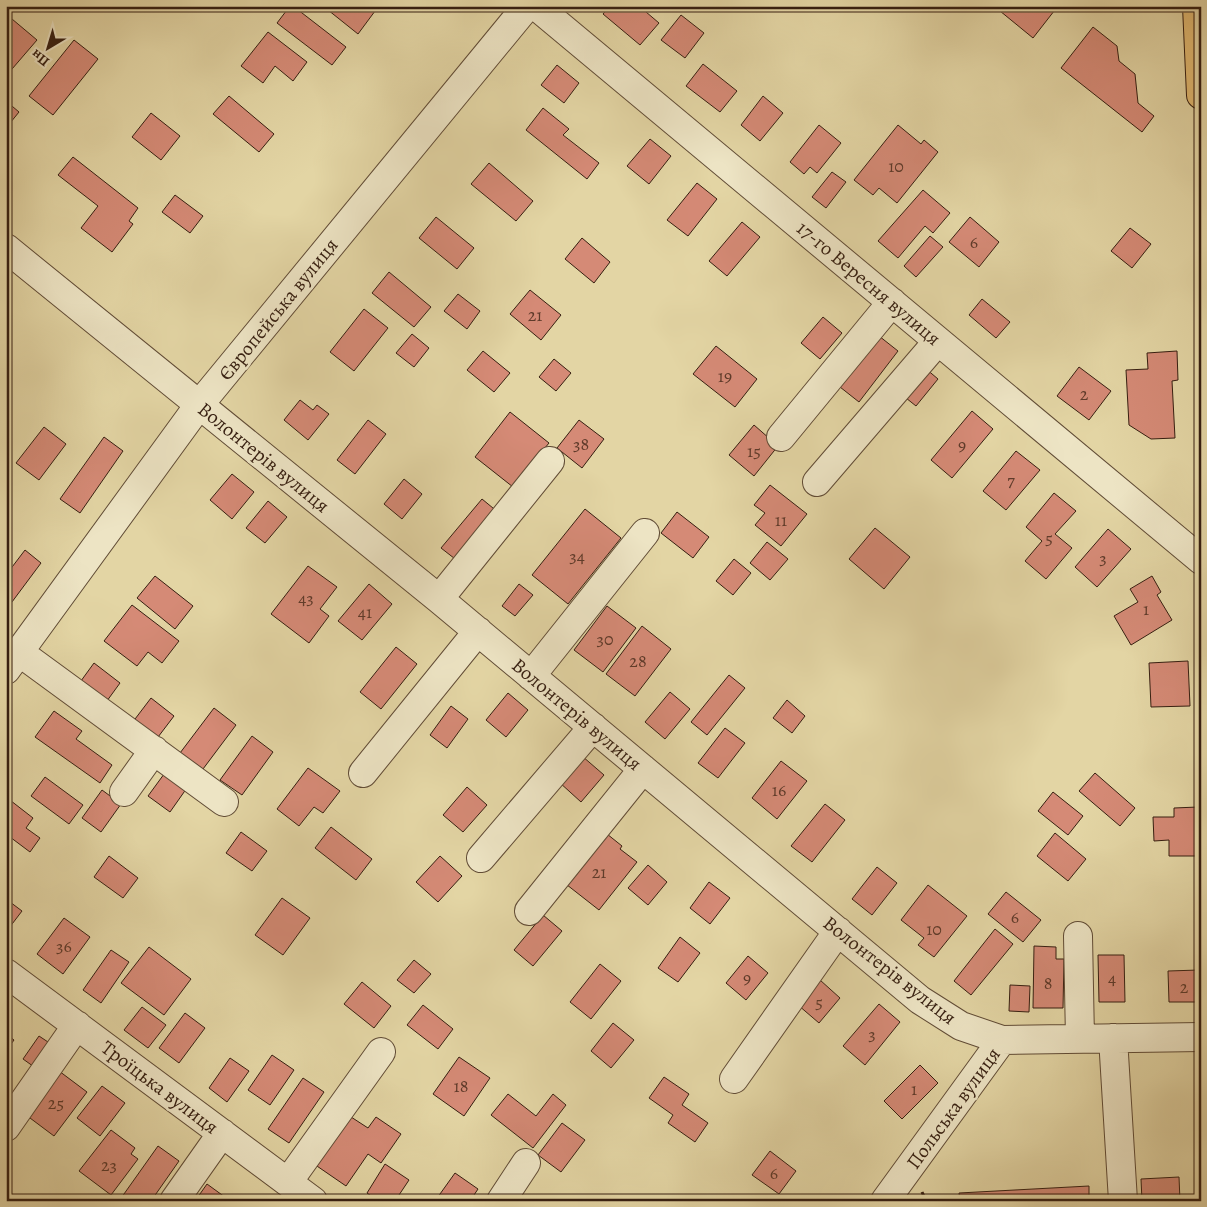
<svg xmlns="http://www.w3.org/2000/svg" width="1207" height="1207" font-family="Alegreya,serif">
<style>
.building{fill:#d58a76;stroke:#361f11}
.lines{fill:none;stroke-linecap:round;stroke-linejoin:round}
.minor-casing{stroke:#614c36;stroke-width:30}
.major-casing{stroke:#361f11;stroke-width:30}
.path{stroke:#361f11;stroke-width:3;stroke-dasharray:4 2.5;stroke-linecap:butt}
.minor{stroke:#ede4c4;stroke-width:28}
.major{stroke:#e2ba72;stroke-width:28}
.labels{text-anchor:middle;stroke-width:5;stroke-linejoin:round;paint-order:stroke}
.number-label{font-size:18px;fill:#5e3a2a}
.street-label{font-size:20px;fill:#361f11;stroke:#ede4c4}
</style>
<rect width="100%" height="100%" fill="#e3d5a4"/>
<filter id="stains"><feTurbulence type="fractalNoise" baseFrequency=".004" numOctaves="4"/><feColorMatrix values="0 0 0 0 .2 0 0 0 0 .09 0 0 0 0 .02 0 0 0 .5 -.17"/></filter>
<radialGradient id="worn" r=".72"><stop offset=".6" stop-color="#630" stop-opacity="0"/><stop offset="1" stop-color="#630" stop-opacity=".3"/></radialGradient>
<path class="building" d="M 290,6 L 293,6 L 346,47 L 332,65 L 277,23 Z
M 323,6 L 377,6 L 378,7 L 358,34 Z
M 610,6 L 639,6 L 659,23 L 640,45 L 603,14 Z
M 1004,6 L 1058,6 L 1033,38 L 1000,11 Z
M 681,15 L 704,33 L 685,58 L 661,40 Z
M 12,19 L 37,40 L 6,76 L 6,26 Z
M 1093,27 L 1117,46 L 1119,61 L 1135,74 L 1138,103 L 1154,116 L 1142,132 L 1061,68 Z
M 268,32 L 307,62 L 293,81 L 275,66 L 263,83 L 241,66 Z
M 74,40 L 98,59 L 53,115 L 29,96 Z
M 703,64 L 737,91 L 720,112 L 686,86 Z
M 557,65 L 579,83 L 564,103 L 541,85 Z
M 229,96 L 274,134 L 259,152 L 213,114 Z
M 763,96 L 783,113 L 760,141 L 741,125 Z
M 6,101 L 19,112 L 6,128 Z
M 543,108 L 569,129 L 563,135 L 599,163 L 587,179 L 526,130 Z
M 151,113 L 180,136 L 161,160 L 132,137 Z
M 819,125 L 841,143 L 817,173 L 810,167 L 804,174 L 790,162 Z
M 898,125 L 921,144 L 924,140 L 938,152 L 897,203 L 879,188 L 873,195 L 854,180 Z
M 650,139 L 671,156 L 649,184 L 627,166 Z
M 73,157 L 138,208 L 129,221 L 133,224 L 112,252 L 81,228 L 98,206 L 58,175 Z
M 489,163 L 533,201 L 516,221 L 471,184 Z
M 832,172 L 846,182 L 826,208 L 812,197 Z
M 697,183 L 717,199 L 688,236 L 667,220 Z
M 923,190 L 950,213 L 933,233 L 925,226 L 898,258 L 878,241 Z
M 175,195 L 203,216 L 190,233 L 162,212 Z
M 436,217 L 474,248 L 457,269 L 419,238 Z
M 970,217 L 999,242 L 979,267 L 949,242 Z
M 742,222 L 760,237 L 727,276 L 709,261 Z
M 1130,228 L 1151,244 L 1132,268 L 1111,251 Z
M 930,236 L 943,247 L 916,277 L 904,266 Z
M 582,238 L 610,262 L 594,283 L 565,259 Z
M 389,272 L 431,307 L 414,327 L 372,293 Z
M 530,290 L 561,315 L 541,340 L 510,314 Z
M 458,294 L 480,311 L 467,329 L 444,311 Z
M 982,299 L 1010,322 L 996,338 L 969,315 Z
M 364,309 L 388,328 L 354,371 L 330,352 Z
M 823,317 L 842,333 L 820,359 L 801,343 Z
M 412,334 L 429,348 L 414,367 L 396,353 Z
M 879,336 L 898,351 L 859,402 L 840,387 Z
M 716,346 L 757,379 L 735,407 L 693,374 Z
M 483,351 L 510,373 L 494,392 L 467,370 Z
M 1177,351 L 1178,380 L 1172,381 L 1175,438 L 1151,439 L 1129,425 L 1126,370 L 1148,369 L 1147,353 Z
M 554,359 L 571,373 L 556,391 L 539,377 Z
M 919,363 L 938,379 L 916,406 L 896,390 Z
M 1079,367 L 1111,391 L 1089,420 L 1057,396 Z
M 300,400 L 313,410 L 317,405 L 329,414 L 308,440 L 284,420 Z
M 972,411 L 993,429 L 952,478 L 931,460 Z
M 510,412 L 549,443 L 513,487 L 475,457 Z
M 368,420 L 386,434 L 355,474 L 337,460 Z
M 579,420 L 604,439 L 582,468 L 557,448 Z
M 754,425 L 778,446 L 754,476 L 729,455 Z
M 44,427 L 66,444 L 39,480 L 16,463 Z
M 104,437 L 123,451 L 80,513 L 60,499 Z
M 1016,451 L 1040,470 L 1006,510 L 983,491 Z
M 232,474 L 254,492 L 232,519 L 210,500 Z
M 404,479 L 422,494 L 402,519 L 384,504 Z
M 770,485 L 807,514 L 781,546 L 755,525 L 765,513 L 754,505 Z
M 1054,493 L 1076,511 L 1055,534 L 1072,548 L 1046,579 L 1025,561 L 1042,541 L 1026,527 Z
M 482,499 L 499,513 L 459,562 L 441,548 Z
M 268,501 L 287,517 L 265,543 L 246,528 Z
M 585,509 L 621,538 L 568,604 L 532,575 Z
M 677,512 L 709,537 L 693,558 L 661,533 Z
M 875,528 L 910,557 L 884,589 L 849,559 Z
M 1108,529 L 1131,549 L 1097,587 L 1075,567 Z
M 767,542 L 788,559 L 770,580 L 750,563 Z
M 25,550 L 41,563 L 6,610 L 6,575 Z
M 734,559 L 751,573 L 733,595 L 716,581 Z
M 308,566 L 337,587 L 320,609 L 329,616 L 309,643 L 271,614 Z
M 155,576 L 193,606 L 175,629 L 137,598 Z
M 1152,576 L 1161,592 L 1157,595 L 1172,620 L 1131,645 L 1114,616 L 1138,602 L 1130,589 Z
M 369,584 L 392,604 L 362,640 L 338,621 Z
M 519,584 L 533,595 L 515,616 L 502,606 Z
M 132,605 L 179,641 L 162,663 L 148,652 L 137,666 L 104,641 Z
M 607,606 L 636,628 L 603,672 L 574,650 Z
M 642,626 L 671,649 L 635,696 L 606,674 Z
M 396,647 L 417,664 L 381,709 L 360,692 Z
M 1188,661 L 1190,706 L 1151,707 L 1149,663 Z
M 94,663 L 120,683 L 104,705 L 78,685 Z
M 729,675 L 745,688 L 707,735 L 691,722 Z
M 670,692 L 690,709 L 665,739 L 645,722 Z
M 508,693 L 528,710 L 506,737 L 486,720 Z
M 151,698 L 174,716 L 155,741 L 132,723 Z
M 787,700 L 805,716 L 792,733 L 773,718 Z
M 451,706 L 468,719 L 447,748 L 430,735 Z
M 214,708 L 236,725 L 203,769 L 180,753 Z
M 54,711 L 82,731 L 76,739 L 112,765 L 100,783 L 35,737 Z
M 725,728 L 745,743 L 718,778 L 698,763 Z
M 252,736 L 273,752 L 242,795 L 220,780 Z
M 582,756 L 604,775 L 581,802 L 559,782 Z
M 781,761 L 807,781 L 777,819 L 752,798 Z
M 308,768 L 340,791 L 323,813 L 314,807 L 299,826 L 277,809 Z
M 167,770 L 189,785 L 170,812 L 148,796 Z
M 1095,773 L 1135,808 L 1120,826 L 1079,791 Z
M 45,777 L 83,805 L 69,824 L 31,796 Z
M 467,787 L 487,805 L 463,832 L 443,815 Z
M 102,790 L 121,804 L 101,832 L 82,818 Z
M 1053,792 L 1083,816 L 1068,835 L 1038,811 Z
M 6,797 L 33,818 L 26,828 L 40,838 L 30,852 L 6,834 Z
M 825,804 L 845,820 L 812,862 L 791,846 Z
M 1198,807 L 1199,856 L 1169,856 L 1169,840 L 1154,841 L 1153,817 L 1174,817 L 1174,808 Z
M 331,827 L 372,859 L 356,880 L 315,848 Z
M 602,830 L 622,846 L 620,849 L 637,862 L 599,910 L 562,881 Z
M 241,832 L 267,851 L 252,871 L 226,853 Z
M 1055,833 L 1086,859 L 1068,881 L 1037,856 Z
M 109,856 L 138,878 L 123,898 L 94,877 Z
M 440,856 L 462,876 L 438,902 L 416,882 Z
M 648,865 L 667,882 L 648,905 L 628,888 Z
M 877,867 L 897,883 L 872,915 L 852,899 Z
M 709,882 L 730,898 L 710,924 L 690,908 Z
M 928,885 L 967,916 L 934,957 L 918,945 L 924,938 L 901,920 Z
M 1006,892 L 1041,920 L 1023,942 L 988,914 Z
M 282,898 L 310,918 L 283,955 L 255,935 Z
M 6,899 L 22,911 L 6,932 Z
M 543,915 L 562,931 L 533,966 L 514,950 Z
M 64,918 L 90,937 L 63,974 L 37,954 Z
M 995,929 L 1013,944 L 971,995 L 954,981 Z
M 680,937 L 700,953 L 678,982 L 658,968 Z
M 1034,946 L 1056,947 L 1056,959 L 1064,959 L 1063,1008 L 1033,1008 Z
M 149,947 L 191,979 L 164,1015 L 121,983 Z
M 111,950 L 129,962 L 101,1003 L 83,990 Z
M 1098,955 L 1124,955 L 1125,1002 L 1099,1002 Z
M 748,956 L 768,973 L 746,1000 L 726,983 Z
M 414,960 L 431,974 L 414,993 L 397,980 Z
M 600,964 L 621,981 L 591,1019 L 570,1002 Z
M 1199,970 L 1199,1002 L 1169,1002 L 1168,971 Z
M 820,980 L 840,998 L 819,1023 L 798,1005 Z
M 362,982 L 391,1006 L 374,1028 L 344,1004 Z
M 1010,985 L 1030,986 L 1029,1012 L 1009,1011 Z
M 879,1004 L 900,1022 L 865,1065 L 843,1046 Z
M 423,1005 L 453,1029 L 438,1049 L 407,1025 Z
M 142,1007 L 166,1025 L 148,1048 L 124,1030 Z
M 185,1013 L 205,1028 L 179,1063 L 159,1048 Z
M 613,1023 L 634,1040 L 611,1068 L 591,1051 Z
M 6,1034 L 14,1040 L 6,1051 Z
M 39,1036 L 54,1046 L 37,1069 L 23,1059 Z
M 272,1055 L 294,1070 L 270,1105 L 248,1090 Z
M 459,1057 L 490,1078 L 464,1116 L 433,1094 Z
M 230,1058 L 249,1071 L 227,1102 L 209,1088 Z
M 920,1065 L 938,1083 L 902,1119 L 884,1101 Z
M 59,1071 L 87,1092 L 54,1136 L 26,1115 Z
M 664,1077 L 689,1094 L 682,1105 L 708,1123 L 695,1142 L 668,1123 L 673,1115 L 649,1098 Z
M 303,1078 L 324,1092 L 289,1143 L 268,1129 Z
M 102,1086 L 125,1103 L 100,1136 L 77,1118 Z
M 508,1094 L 536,1116 L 553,1094 L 566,1105 L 533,1148 L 491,1115 Z
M 348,1115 L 368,1128 L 376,1117 L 401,1134 L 381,1163 L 368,1154 L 346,1186 L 314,1164 Z
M 562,1123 L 585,1140 L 561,1172 L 538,1155 Z
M 111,1130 L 135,1148 L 131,1154 L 138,1159 L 111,1195 L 79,1171 Z
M 158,1146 L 179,1161 L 151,1201 L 119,1201 Z
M 770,1151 L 796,1171 L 779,1194 L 752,1175 Z
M 385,1164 L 409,1180 L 395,1201 L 378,1201 L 367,1193 Z
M 455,1173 L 478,1189 L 470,1201 L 435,1201 Z
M 1179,1177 L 1180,1201 L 1142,1201 L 1141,1179 Z
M 207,1184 L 229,1200 L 228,1201 L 195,1201 Z
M 1089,1186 L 1089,1201 L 960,1201 L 959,1193 Z
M 8,1192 L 21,1201 L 6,1201 L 6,1194 Z"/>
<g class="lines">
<defs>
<path id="minor" d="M 536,6 L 1201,560
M 6,248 L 439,599 L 920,1000 L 961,1026 L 1002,1040 L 1201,1037
M 781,437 L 892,302
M 817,482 L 938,341
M 439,599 L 550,461
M 19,652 L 224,802
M 6,670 L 199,405 L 527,6
M 531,676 L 645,533
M 363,773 L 478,631
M 124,792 L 154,750
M 481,858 L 593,727
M 529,911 L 643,769
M 1078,936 L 1080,1039
M 6,973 L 313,1201
M 1113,1038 L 1123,1201
M 734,1079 L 838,931
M 6,1127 L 77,1025
M 288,1182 L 381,1052
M 174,1201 L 222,1133
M 501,1201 L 526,1163
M 885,1201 L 1002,1040"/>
<path id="major" d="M 1197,6 L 1201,95"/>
</defs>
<use href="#minor" class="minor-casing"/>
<use href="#major" class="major-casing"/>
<path class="path" d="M 922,1192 L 926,1201"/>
<use href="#minor" class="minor"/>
<use href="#major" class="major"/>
</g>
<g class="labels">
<g class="number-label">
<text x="896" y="172">10</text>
<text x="974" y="248">6</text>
<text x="535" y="321">21</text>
<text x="725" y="382">19</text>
<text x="1084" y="400">2</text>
<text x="581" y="450">38</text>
<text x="962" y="451">9</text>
<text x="754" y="457">15</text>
<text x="1011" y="486">7</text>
<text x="781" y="526">11</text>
<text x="1049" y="544">5</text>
<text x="577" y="562">34</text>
<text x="1103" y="564">3</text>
<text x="306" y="604">43</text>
<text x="1146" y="615">1</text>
<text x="365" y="618">41</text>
<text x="605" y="645">30</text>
<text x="638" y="667">28</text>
<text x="779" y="796">16</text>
<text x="599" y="878">21</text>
<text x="1015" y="923">6</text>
<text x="934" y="935">10</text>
<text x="64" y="952">36</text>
<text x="747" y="984">9</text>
<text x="1112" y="984">4</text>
<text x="1048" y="989">8</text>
<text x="1184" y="993">2</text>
<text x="819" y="1008">5</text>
<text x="872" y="1040">3</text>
<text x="461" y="1092">18</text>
<text x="914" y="1095">1</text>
<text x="56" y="1109">25</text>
<text x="109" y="1171">23</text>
<text x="774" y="1179">6</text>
</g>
<g class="street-label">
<text transform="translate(869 283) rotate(40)" y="7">17-го Вересня вулиця</text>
<text transform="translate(278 309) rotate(-51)" y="7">Європейська вулиця</text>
<text transform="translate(264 457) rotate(39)" y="7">Волонтерів вулиця</text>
<text transform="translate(577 714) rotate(40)" y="7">Волонтерів вулиця</text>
<text transform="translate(890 970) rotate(38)" y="7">Волонтерів вулиця</text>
<text transform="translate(160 1087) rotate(37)" y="7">Троїцька вулиця</text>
<text transform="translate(953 1108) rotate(-54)" y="7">Польська вулиця</text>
</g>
</g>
<rect width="1207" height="1207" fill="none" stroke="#e3d5a4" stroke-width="25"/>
<rect x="8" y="8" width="1192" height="1192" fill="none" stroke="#361f11" stroke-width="2.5"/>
<rect x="12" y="12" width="1182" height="1182" fill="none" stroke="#361f11"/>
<g transform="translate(48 48) rotate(218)" stroke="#ede4c4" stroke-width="4" paint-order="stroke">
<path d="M0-4L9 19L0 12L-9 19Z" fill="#361f11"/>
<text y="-8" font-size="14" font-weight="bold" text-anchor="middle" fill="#361f11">Пн</text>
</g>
<rect width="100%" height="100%" filter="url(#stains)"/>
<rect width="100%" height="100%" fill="url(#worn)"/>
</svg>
